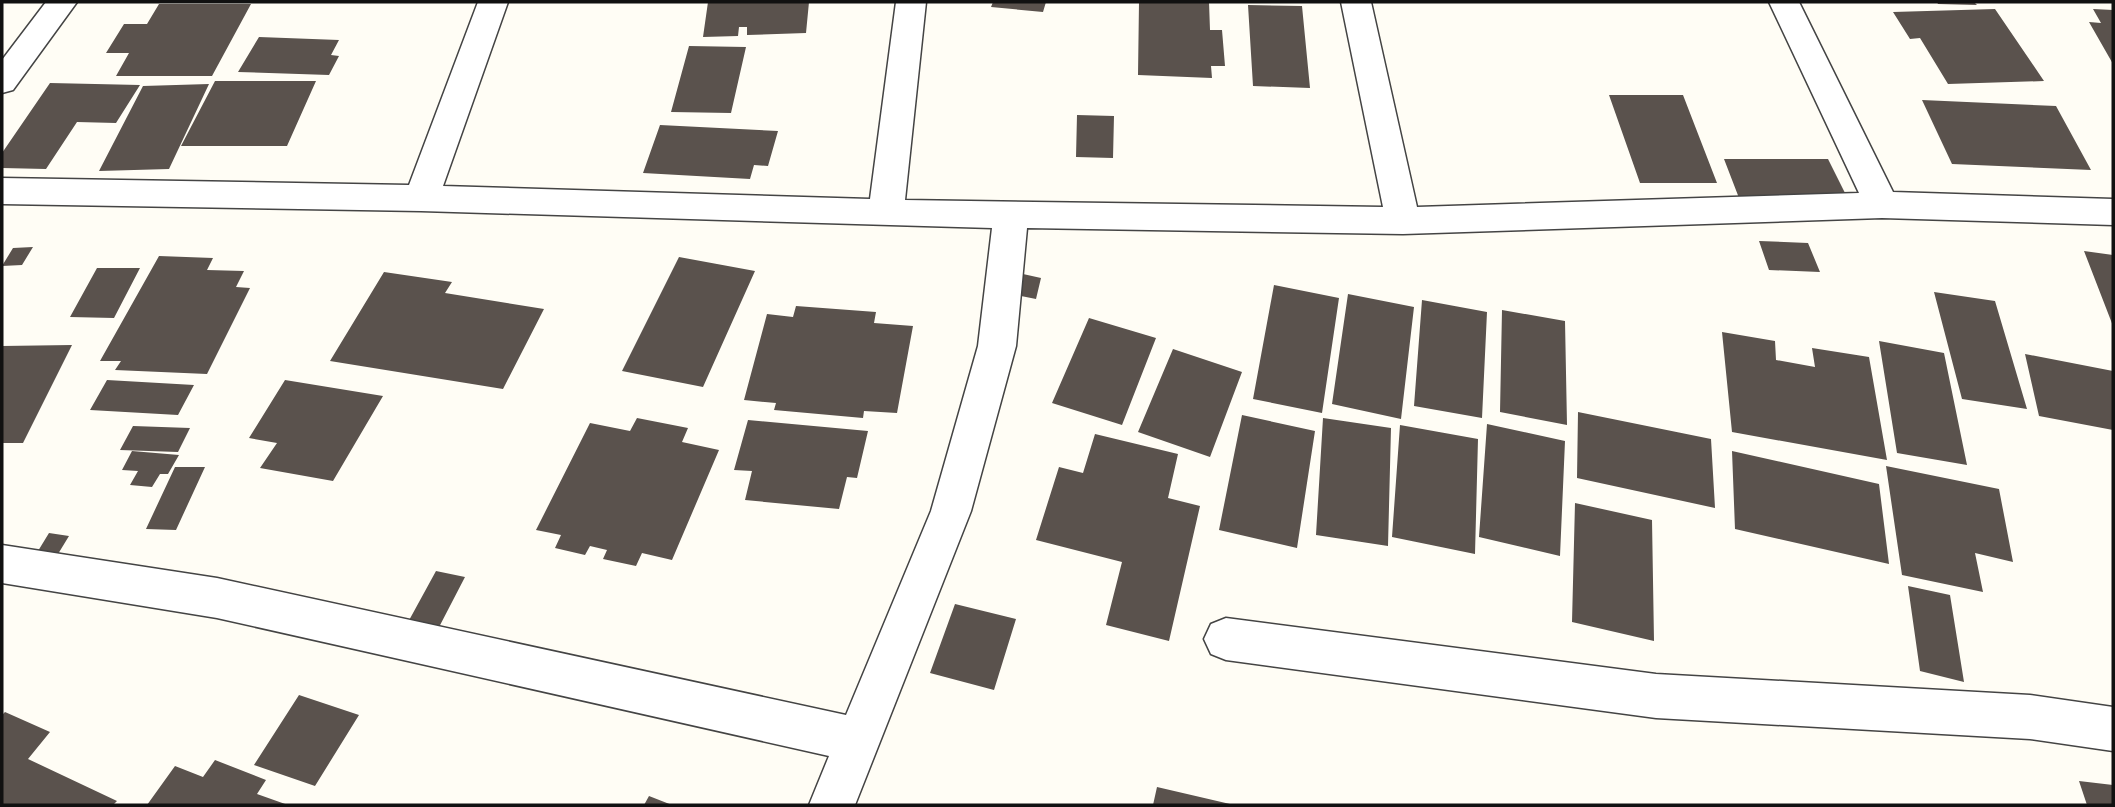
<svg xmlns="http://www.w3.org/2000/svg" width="2115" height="807" font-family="'Libre Baskerville',serif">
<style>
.building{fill:#5a524d}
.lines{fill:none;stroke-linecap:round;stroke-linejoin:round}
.street-casing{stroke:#444;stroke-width:3}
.street{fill:#fff;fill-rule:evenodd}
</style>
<rect width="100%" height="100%" fill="#fffdf5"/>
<path class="building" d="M 708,2 L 809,2 L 806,33 L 747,35 L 747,27 L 739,27 L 738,36 L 703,37 Z
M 993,2 L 1046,2 L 1043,12 L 991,7 Z
M 1139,2 L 1209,2 L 1210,30 L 1222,30 L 1225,66 L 1211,66 L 1212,78 L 1138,75 Z
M 1937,2 L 1974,2 L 1977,5 L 1938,4 Z
M 159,4 L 251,4 L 212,76 L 116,76 L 129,53 L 106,53 L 124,24 L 147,24 Z
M 1248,5 L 1302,6 L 1310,88 L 1253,86 Z
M 1995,9 L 2044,81 L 1948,84 L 1920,38 L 1910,39 L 1893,12 Z
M 2093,9 L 2113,10 L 2113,64 L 2089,22 L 2101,23 Z
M 259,37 L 339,40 L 331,55 L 339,56 L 329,75 L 238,72 Z
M 689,46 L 746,47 L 731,113 L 671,112 Z
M 215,81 L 316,81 L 287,146 L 181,146 Z
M 50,83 L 140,85 L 116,123 L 77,122 L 46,169 L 2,168 L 2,153 Z
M 209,84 L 169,169 L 99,171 L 143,86 Z
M 1609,95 L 1683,95 L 1717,183 L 1640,183 Z
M 1922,100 L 2056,106 L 2091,170 L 1952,164 Z
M 1077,115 L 1114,116 L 1113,158 L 1076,157 Z
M 660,125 L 778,131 L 768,166 L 754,165 L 750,179 L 643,173 Z
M 1724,159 L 1828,159 L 1847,197 L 1739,198 Z
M 1759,241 L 1808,243 L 1820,272 L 1769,270 Z
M 33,247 L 22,265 L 2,266 L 13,248 Z
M 2084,251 L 2113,255 L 2113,326 Z
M 159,256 L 213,258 L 207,270 L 244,271 L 236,287 L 250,288 L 207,374 L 115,370 L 121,361 L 100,361 Z
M 679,257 L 755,271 L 703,387 L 622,371 Z
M 97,268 L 140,268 L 114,318 L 70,317 Z
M 384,272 L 452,282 L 445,293 L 544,309 L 503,389 L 330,361 Z
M 1023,274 L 1041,278 L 1036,299 L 1016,295 Z
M 1274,285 L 1339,298 L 1322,413 L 1253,399 Z
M 1934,292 L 1995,301 L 2027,409 L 1962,399 Z
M 1348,294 L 1414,307 L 1401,419 L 1332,404 Z
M 1422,300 L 1487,312 L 1482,418 L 1414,406 Z
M 796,306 L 876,312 L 874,323 L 913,326 L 897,413 L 864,411 L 863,418 L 774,410 L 776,403 L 744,400 L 767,314 L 793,317 Z
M 1502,310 L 1565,321 L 1567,425 L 1500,412 Z
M 1089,318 L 1156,338 L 1122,425 L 1052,403 Z
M 1722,332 L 1775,341 L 1776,360 L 1815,367 L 1812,348 L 1869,357 L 1887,460 L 1732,432 Z
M 1879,341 L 1944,353 L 1967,465 L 1897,453 Z
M 72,345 L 23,443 L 2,443 L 2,346 Z
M 1173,349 L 1242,372 L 1210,457 L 1138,432 Z
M 2025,354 L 2113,371 L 2113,430 L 2039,416 Z
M 107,380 L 194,385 L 178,415 L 90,410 Z
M 285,380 L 383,396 L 333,481 L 260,468 L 277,443 L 249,438 Z
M 1578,412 L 1711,439 L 1715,508 L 1577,478 Z
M 1242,415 L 1315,431 L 1297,548 L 1219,530 Z
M 637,418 L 688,428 L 682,442 L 719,450 L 672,560 L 642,553 L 636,566 L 603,559 L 607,550 L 590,546 L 585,555 L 555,548 L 561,535 L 536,530 L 590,423 L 630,431 Z
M 1323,418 L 1391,428 L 1388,546 L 1316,535 Z
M 748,420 L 868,431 L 857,478 L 847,477 L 839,509 L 745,500 L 752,471 L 734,470 Z
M 1487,424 L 1565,441 L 1560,556 L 1479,537 Z
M 1400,425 L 1478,439 L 1475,554 L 1392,537 Z
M 133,426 L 190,428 L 178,452 L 120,450 Z
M 1095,434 L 1178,454 L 1168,498 L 1200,506 L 1169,641 L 1106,625 L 1122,562 L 1036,540 L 1059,467 L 1083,473 Z
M 132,451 L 179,455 L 168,474 L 160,474 L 152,487 L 130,485 L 138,471 L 122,470 Z
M 1732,451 L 1879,484 L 1889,564 L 1735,529 Z
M 1886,466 L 1999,489 L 2013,562 L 1975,553 L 1983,592 L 1902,575 Z
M 175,467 L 205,467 L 176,530 L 146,529 Z
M 1575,503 L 1652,520 L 1654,641 L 1572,622 Z
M 49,533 L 69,536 L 58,554 L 38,551 Z
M 436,571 L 465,577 L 437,631 L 407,624 Z
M 1908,586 L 1950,595 L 1964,682 L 1920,671 Z
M 955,604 L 1016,619 L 994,690 L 930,673 Z
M 299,695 L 359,715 L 315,786 L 254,765 Z
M 5,712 L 50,732 L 28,759 L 117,801 L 113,805 L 2,805 L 2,715 Z
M 215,760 L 266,780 L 257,794 L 288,805 L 147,805 L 175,766 L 203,777 Z
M 2079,781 L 2113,785 L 2113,805 L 2087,805 Z
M 1157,787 L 1230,804 L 1230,805 L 1153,805 Z
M 649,796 L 672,805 L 644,805 Z"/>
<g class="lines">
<defs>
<path id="street" d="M 46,2 L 77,2 L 13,90 L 2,93 L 2,60 Z
M 478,2 L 508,2 L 443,186 L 870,199 L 896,2 L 926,2 L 905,200 L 1383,207 L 1341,2 L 1371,2 L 1417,207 L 1859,193 L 1769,2 L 1799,2 L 1893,192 L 2113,199 L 2113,225 L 1882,218 L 1403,234 L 1027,228 L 1016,346 L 971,511 L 855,805 L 809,805 L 829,756 L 217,618 L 2,583 L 2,545 L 217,578 L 846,715 L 931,511 L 978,346 L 992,228 L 421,211 L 2,204 L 2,178 L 409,185 Z
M 1226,618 L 1656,674 L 2030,695 L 2113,707 L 2113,751 L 2030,739 L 1656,718 L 1226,660 L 1211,654 L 1204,639 L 1211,624 Z"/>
</defs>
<use href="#street" class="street-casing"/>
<use href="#street" class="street"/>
</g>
<rect width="2115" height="807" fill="none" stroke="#111111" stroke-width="7"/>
</svg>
